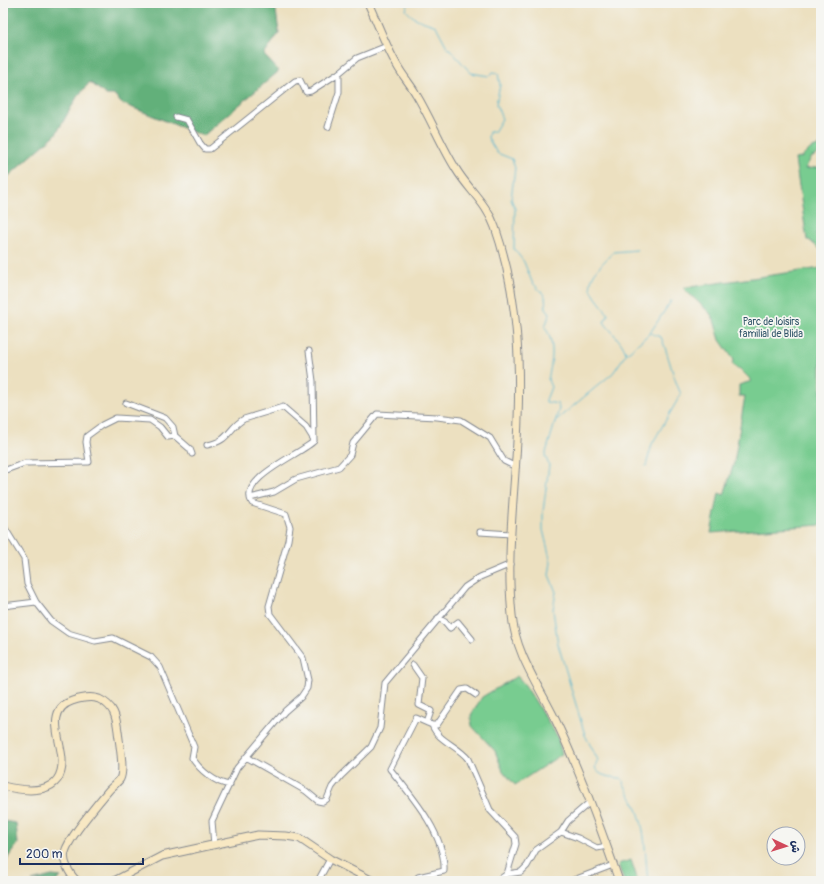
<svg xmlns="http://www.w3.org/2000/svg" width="824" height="884" font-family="Pangolin,'Playpen Sans Arabic',sans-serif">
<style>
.green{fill:#78cc90;stroke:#4a7e77}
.forest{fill:#62b07a;stroke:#3e706c}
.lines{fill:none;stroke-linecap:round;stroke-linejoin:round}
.stream{stroke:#51b5d0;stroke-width:1}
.street-casing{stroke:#84888f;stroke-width:7}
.secondary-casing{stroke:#84888f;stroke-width:9}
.street{stroke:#fff;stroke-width:5}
.secondary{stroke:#f8e8c3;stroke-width:7}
.labels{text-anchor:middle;stroke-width:3.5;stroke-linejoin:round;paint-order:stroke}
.park-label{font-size:10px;fill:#32566a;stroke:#f6f6f2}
</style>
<rect width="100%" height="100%" fill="#f6f6f2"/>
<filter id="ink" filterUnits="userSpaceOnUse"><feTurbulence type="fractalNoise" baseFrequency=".025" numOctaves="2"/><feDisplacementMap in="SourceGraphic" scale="8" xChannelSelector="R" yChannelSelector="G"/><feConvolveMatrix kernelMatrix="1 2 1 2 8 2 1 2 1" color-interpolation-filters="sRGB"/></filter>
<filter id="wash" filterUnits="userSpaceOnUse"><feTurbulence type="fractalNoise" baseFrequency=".012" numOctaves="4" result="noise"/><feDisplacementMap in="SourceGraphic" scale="16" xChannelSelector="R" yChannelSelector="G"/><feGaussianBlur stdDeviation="0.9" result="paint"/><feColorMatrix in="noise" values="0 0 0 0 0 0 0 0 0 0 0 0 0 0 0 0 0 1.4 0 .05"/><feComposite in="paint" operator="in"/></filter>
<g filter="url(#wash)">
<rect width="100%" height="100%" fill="#ece0c0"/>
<path class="green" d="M 821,145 L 821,152 L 811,158 L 805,169 L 821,167 L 821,233 L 815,234 L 821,242 L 821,250 L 809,240 L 807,240 L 795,159 L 801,158 L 810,149 Z
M 821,268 L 821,525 L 711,533 L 719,493 L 724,495 L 734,463 L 745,396 L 739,396 L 739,385 L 752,381 L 739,368 L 737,369 L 732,363 L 734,360 L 720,340 L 714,320 L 710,313 L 683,288 Z
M 517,676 L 525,685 L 557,736 L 562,754 L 515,785 L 503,771 L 495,751 L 472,726 L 471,715 L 482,697 Z
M 631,860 L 638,881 L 624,881 L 618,864 Z"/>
<path class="forest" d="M 3,3 L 275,3 L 279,33 L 264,55 L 279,71 L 203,136 L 121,103 L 115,95 L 106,95 L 90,82 L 77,97 L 56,134 L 3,181 Z
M 3,821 L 16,823 L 18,844 C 7,858 3,862 5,881 L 3,881 Z
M 52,876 L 61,877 L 57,881 L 32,881 Z"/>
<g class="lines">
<path class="stream" d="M 413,3 L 408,4 L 406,10 C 415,21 424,21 436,26 L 446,45 L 471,73 L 489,76 L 493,72 L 498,73 L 500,85 L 496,104 L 502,119 L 494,132 L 489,132 L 488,138 L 497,153 L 512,159 L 515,168 L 511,199 L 515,209 L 514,249 L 524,262 L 532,282 L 545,296 L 546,308 L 550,313 L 545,327 C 556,345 552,361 548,380 L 551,387 L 546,400 L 546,402 L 558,404 L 559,409 L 545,456 L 549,465 L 543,512 L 543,530 L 551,562 L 549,575 L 556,592 L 553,610 L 558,644 L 585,735 L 598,760 L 595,767 C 598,777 612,777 621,778 C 624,782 625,787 628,792 C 647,820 644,848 648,881
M 626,353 C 622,341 611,332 604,322 L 608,315 C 604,306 596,300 592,291 C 585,277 605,262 613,252 L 637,250
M 555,421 L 613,373 L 626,354 L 650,333 L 671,301
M 646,466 L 652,444 L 681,394 C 672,375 669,356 661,337 L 650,333"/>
</g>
</g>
<g filter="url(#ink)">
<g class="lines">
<defs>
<path id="street" d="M 176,117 L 187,120 L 200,143 L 205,149 L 210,149 L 295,81 L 300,80 L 306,92 L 311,91 L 339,73 L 357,58 L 387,46
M 328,127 L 339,92 L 339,73
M 126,403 L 165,418 L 173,427 L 175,436 L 190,449 L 192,454
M 207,445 C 230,441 228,428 244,419 L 283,407 L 306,427 L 314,440
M 3,471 L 25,463 L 89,462 L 86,442 L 87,436 L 102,425 L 116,418 L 150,420 L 160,427 L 168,437 L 175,436
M 250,498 L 274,492 L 296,479 L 339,467 L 350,455 L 353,443 L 377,414 L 437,417 L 461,420 L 490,438 L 504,461 L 516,467
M 3,525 L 24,559 L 27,584 L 36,602
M 480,532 L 511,534
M 3,606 L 36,602 L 51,621 L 68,633 L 95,641 L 113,638 L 151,657 L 160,667 L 194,747 L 192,758 C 200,770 215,783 230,785
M 438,618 L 445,622 L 450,628 L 458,622 L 472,639
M 413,665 L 422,678 L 419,705 L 431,711 L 427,723
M 432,725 C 438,741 458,746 468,759 L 490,810 L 515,837 L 516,844 L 507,874
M 246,757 L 306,791 L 318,801 L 323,802 L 327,799 L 332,787 L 341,776 L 371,747 L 380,728 L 385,683 L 465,587 L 480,577 L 511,564
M 561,832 L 578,838 L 597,848 L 607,846
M 214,845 L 212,821 L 237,768 L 285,711 L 301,697 L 307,688 L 308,680 L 303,658 L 270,614 L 269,606 L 288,540 L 290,527 L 286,514 L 252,503 C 237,479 301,454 314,441 L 313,381 L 309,351
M 318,881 L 330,859
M 416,881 L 418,877 L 444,871 C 446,835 411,795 390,769 L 416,718 L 432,725 L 437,725 L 461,690 L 467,689 L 476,695
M 497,881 L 507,874 L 521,872 L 527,866 L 536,850 L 561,832 L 568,821 L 590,802
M 571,881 L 613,865"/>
<path id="secondary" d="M 368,3 C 378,24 386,47 398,67 C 403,76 411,85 416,94 C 431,119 441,145 456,169 C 468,189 487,204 495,227 C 519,296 521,369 517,441 C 514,499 506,558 512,615 C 515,653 539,686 555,719 C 580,771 600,826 619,881
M 3,786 C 27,792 64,796 62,759 C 61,740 45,710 72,701 C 81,698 91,696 99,699 C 114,706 116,716 118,731 C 119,742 125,769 120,779 C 117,783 112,787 109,790 C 98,803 69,837 65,852 C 62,861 70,875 77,881
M 114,881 L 162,856 L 258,835 L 286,836 L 299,838 L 330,859 L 373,881"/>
</defs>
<use href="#street" class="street-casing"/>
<use href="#secondary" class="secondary-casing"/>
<use href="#street" class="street"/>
<use href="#secondary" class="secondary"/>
</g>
</g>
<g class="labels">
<g class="park-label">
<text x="771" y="325">Parc de loisirs<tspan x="771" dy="12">familial de Blida</tspan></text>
</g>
</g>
<rect width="824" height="884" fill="none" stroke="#f6f6f2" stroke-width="16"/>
<g transform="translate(786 846) rotate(94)"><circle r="19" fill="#f6f6f2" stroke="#9ea6b7"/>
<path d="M0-3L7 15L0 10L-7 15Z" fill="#d1495b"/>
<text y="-6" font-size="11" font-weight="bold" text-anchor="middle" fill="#1b2f5e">ش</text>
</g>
<path d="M20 858v6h123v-6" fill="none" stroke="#1b2f5e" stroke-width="2"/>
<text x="26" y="858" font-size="12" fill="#1b2f5e" stroke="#f6f6f2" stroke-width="3" paint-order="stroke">200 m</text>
</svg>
